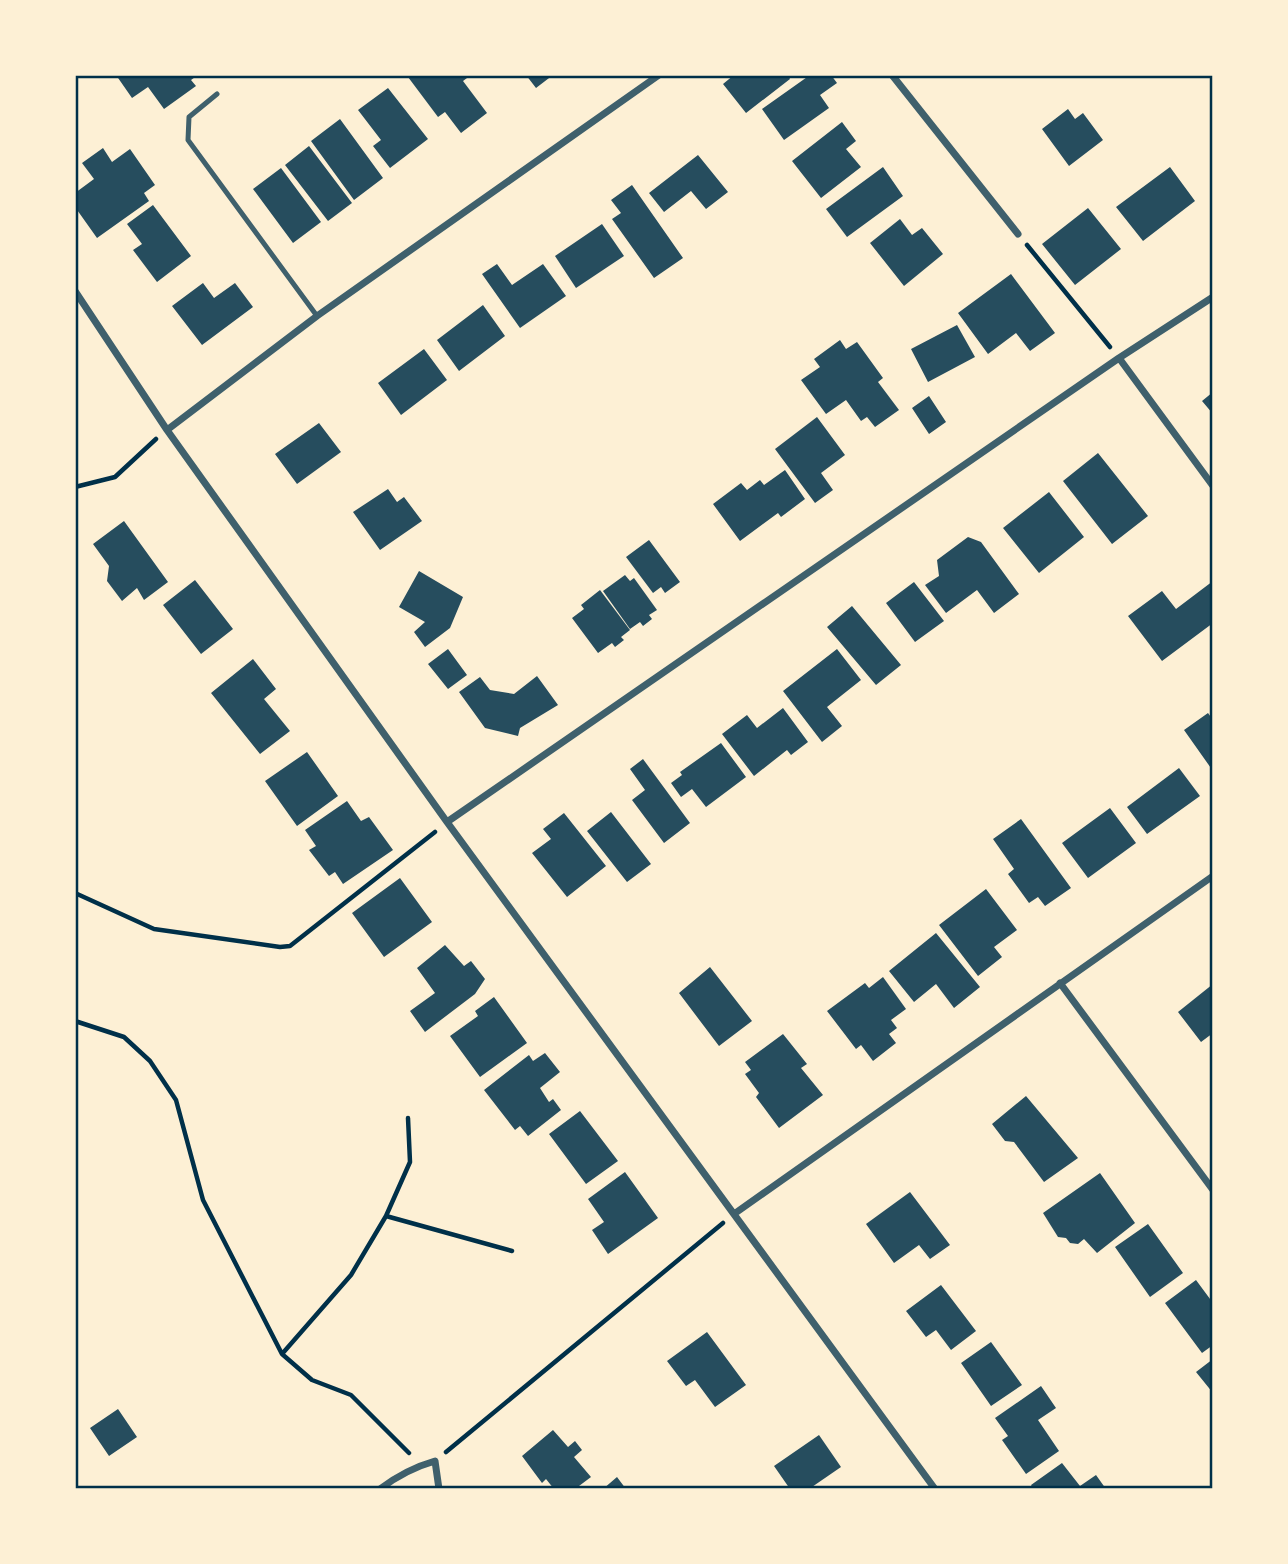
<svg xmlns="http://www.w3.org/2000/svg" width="1288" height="1564" font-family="Inter,sans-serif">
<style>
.building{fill:#264d5e}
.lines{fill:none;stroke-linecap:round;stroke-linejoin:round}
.path{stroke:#003049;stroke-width:4.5}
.service{stroke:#3f606c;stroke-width:5}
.minor{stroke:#3f606c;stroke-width:7}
.neatline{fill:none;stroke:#003049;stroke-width:2.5}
</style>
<rect width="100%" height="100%" fill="#fdf0d5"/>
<path class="building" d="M 116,75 L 198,75 L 191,80 L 196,86 L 164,109 L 148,87 L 132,98 Z
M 410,75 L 471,75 L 463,81 L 487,113 L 461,133 L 445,112 L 438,117 L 408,77 Z
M 526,75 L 553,75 L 536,88 Z
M 734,75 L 788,75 L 790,79 L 746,113 L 723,84 Z
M 810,75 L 831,75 L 837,83 L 820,95 L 829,108 L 784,140 L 762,109 Z
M 388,88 L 428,139 L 390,168 L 373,146 L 381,140 L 358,110 Z
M 1068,109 L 1075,119 L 1083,113 L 1103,140 L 1069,166 L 1042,129 Z
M 340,119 L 383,178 L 354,200 L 311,141 Z
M 842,122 L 856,141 L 846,149 L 861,167 L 821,198 L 792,161 Z
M 309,146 L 352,203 L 328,221 L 285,165 Z
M 103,148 L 112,162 L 130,149 L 155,185 L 144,193 L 149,201 L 97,238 L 75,207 L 75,193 L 94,179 L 82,163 Z
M 698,155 L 728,192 L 706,209 L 691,191 L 664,212 L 649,193 Z
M 883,167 L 903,196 L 847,237 L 826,209 Z
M 1170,167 L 1195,201 L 1143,241 L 1116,207 Z
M 281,168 L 321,222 L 293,243 L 253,189 Z
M 632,185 L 683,258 L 654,278 L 612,219 L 621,213 L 611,200 Z
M 153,205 L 191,256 L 157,282 L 133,250 L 142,244 L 127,224 Z
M 1088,208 L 1121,249 L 1075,285 L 1042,244 Z
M 900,219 L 912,235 L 922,228 L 943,254 L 904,286 L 870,243 Z
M 602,224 L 624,256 L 576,288 L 555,256 Z
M 497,264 L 512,285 L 543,264 L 566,296 L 520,328 L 482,274 Z
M 1011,274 L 1055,333 L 1030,351 L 1016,333 L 988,354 L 958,313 Z
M 203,283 L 214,298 L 235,283 L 253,307 L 202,345 L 172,306 Z
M 483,305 L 505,336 L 459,371 L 437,340 Z
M 957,325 L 975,357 L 928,382 L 911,349 Z
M 840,340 L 846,349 L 857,342 L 883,378 L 878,382 L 899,410 L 875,427 L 867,417 L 861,421 L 846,400 L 826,414 L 801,380 L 820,367 L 814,359 Z
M 424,349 L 447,380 L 401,415 L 378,383 Z
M 1213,392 L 1213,414 L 1202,401 Z
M 929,396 L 946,422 L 929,434 L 912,408 Z
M 817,417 L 845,455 L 821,473 L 833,490 L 815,503 L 775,449 Z
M 319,423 L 341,452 L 297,484 L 275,454 Z
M 1098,453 L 1148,516 L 1112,544 L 1063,481 Z
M 785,470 L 805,499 L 781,517 L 778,513 L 740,541 L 713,504 L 741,483 L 747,490 L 760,480 L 764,485 Z
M 388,489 L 397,502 L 404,497 L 422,521 L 380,550 L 353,512 Z
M 1049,492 L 1084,537 L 1039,573 L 1003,528 Z
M 124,521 L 168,582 L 144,600 L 137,588 L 122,601 L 107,581 L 109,566 L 93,544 Z
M 968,537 L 981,542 L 1019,594 L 994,613 L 977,590 L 946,613 L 925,585 L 939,576 L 937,560 Z
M 649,540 L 680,582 L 665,593 L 661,587 L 653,593 L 626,557 Z
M 419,571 L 463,597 L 450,628 L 425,647 L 414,632 L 425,622 L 399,607 Z
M 625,575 L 630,581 L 634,578 L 657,610 L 649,615 L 652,619 L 643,626 L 640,622 L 630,629 L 603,591 Z
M 195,580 L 233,629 L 201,654 L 163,605 Z
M 1213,581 L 1213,623 L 1162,661 L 1128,616 L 1162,591 L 1176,609 Z
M 914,582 L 944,621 L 915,642 L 886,603 Z
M 600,590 L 630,630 L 621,637 L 624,640 L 615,647 L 612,643 L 598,653 L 572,618 L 584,609 L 581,605 Z
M 852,606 L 901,665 L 876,685 L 827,627 Z
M 448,649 L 467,675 L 448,689 L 428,664 Z
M 837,649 L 861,680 L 827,707 L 842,726 L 822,742 L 783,691 Z
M 253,659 L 276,689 L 264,699 L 290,731 L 260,754 L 211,693 Z
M 537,676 L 558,705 L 520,728 L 518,736 L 485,728 L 459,692 L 480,677 L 490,690 L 514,694 Z
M 783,708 L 808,742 L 791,755 L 787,750 L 754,776 L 722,734 L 747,715 L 757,728 Z
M 1208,713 L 1213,720 L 1213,771 L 1184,730 Z
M 721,743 L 746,777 L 706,807 L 692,789 L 681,797 L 671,783 L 682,775 L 680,772 Z
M 307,752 L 338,796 L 297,826 L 265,781 Z
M 643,759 L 690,823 L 664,843 L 632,800 L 645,790 L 630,769 Z
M 1179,768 L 1200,796 L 1147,834 L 1127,807 Z
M 347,801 L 361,821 L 369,817 L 393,850 L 343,884 L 335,872 L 329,876 L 309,850 L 316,846 L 305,830 Z
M 1110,808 L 1136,843 L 1088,878 L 1062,843 Z
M 611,812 L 651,864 L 627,882 L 587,831 Z
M 564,813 L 606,866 L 567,897 L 532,853 L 551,839 L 543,829 Z
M 1021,819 L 1071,888 L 1045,906 L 1038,897 L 1029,903 L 1008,874 L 1014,869 L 993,839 Z
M 400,878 L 432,922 L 384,957 L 352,913 Z
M 986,889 L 1017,930 L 994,947 L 1002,957 L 978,976 L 939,925 Z
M 936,933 L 980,987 L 954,1008 L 936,984 L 914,1002 L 889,971 Z
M 445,945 L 464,966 L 471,961 L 485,979 L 475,994 L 425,1032 L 410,1011 L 435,993 L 417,968 Z
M 710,967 L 752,1021 L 719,1046 L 679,993 Z
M 883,977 L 906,1009 L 891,1020 L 897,1028 L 889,1034 L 896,1043 L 873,1061 L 861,1045 L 856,1049 L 827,1011 L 865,983 L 869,988 Z
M 1213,984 L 1213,1033 L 1201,1042 L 1178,1012 Z
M 494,997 L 527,1043 L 480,1077 L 450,1036 L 478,1016 L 475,1011 Z
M 783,1034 L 807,1064 L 801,1068 L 823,1095 L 779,1128 L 756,1097 L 759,1093 L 745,1074 L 751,1070 L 745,1062 Z
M 545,1053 L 560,1072 L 540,1088 L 549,1102 L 553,1099 L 561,1110 L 528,1136 L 520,1126 L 515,1130 L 484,1090 L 529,1055 L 533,1061 Z
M 1026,1096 L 1078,1158 L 1044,1182 L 1014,1142 L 1005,1141 L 992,1124 Z
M 580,1111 L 618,1161 L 586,1184 L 549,1134 Z
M 625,1172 L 658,1218 L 608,1254 L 592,1230 L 604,1222 L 588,1199 Z
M 1100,1173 L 1135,1223 L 1097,1253 L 1084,1239 L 1078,1244 L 1070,1243 L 1066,1238 L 1058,1237 L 1043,1213 Z
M 910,1192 L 950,1245 L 930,1259 L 919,1245 L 894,1263 L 866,1224 Z
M 1148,1224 L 1183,1273 L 1150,1297 L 1115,1247 Z
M 1196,1280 L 1213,1303 L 1213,1345 L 1202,1353 L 1165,1303 Z
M 941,1285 L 976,1331 L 951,1350 L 936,1330 L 926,1337 L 906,1311 Z
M 707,1332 L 746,1385 L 715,1407 L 695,1380 L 686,1386 L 667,1361 Z
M 991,1342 L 1022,1385 L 991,1406 L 961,1363 Z
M 1213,1359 L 1213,1393 L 1196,1372 Z
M 1041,1386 L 1056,1408 L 1038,1420 L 1059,1451 L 1026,1474 L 1002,1440 L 1008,1436 L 995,1418 Z
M 118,1409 L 137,1437 L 109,1456 L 90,1428 Z
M 553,1430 L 568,1447 L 575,1441 L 582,1450 L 574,1457 L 591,1477 L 575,1489 L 554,1489 L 546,1479 L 542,1483 L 522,1456 Z
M 819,1435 L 841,1467 L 809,1489 L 790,1489 L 774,1466 Z
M 1062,1463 L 1080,1486 L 1096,1475 L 1106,1489 L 1033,1489 L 1031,1485 Z
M 617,1477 L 626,1489 L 603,1489 Z"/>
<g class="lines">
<path class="path" d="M 1027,245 L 1110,347
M 75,487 L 115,477 L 156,439
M 75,770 L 75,773
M 75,893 L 154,929 L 280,947 L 290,946 L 435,832
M 75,1021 L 124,1037 L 150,1061 L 176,1100 L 203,1200 L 282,1354 L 312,1380 L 351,1395 L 409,1453
M 386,1216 L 512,1251
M 282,1354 L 351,1275 L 386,1216 L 410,1162 L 408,1118
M 446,1452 L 723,1223"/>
<path class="service" d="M 217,94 L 189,117 L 188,140 L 317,316"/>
<path class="minor" d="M 892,75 L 1018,234
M 75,291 L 167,430 L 447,822 L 935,1489
M 1119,358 L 1213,486
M 167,430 L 317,316 L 659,75
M 447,822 L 1119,358 L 1213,297
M 1060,983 L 1213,1190
M 734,1214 L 1213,876
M 380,1489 C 397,1476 414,1467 435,1461 L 439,1489"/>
</g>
<rect width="1288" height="1564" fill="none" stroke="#fdf0d5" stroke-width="154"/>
<rect x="77" y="77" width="1134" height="1410" class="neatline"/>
</svg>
